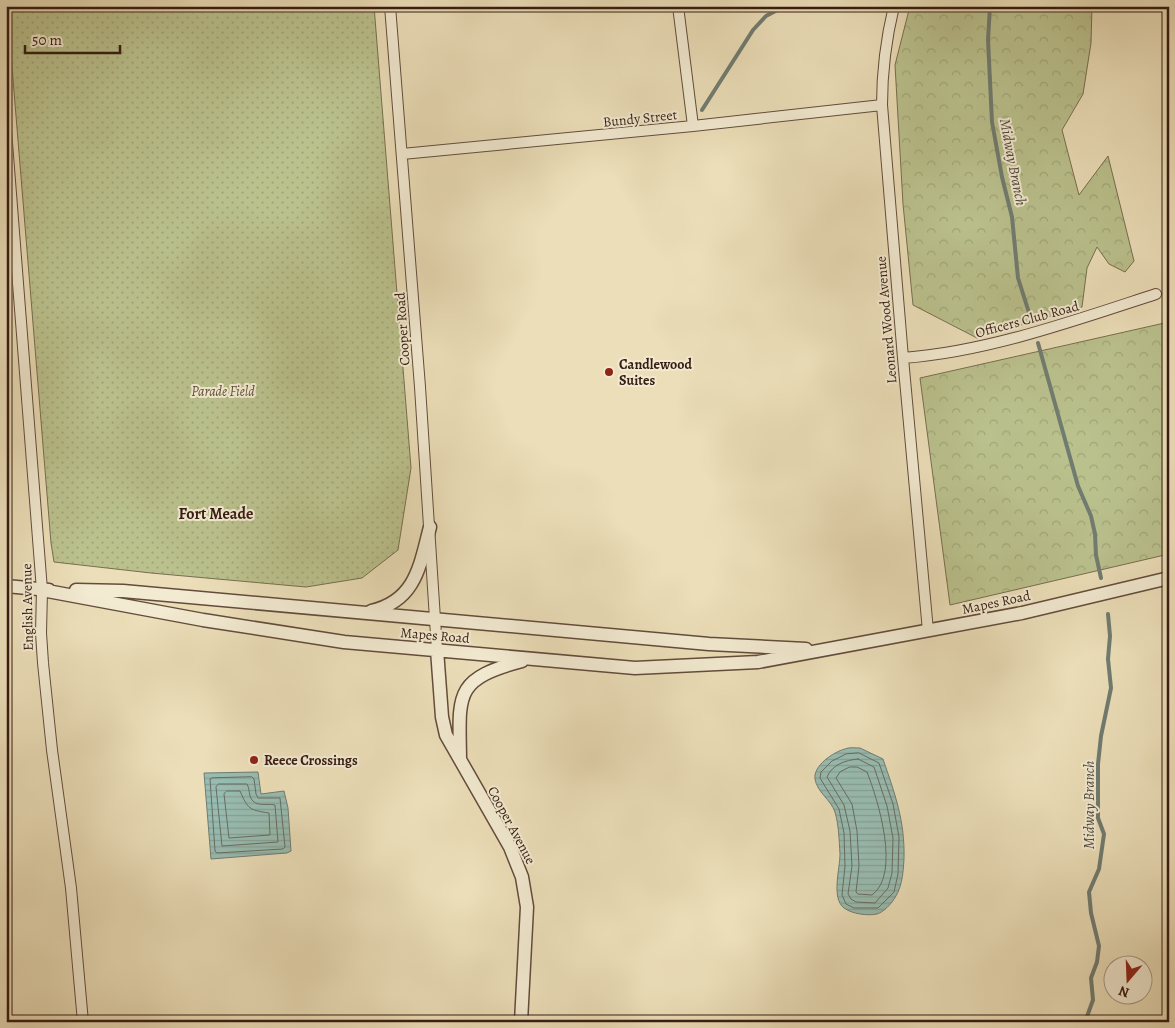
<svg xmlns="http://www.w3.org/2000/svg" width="1175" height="1028" font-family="Alegreya,serif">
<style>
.grass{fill:url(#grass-dots);stroke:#786e50}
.forest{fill:url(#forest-crowns);stroke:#786e50}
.water{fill:url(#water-rules);stroke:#717c71}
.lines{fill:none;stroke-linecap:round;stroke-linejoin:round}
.shore{stroke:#676c62;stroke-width:1}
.stream{stroke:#717c71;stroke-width:4}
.minor-casing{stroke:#634c3c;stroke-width:12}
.tertiary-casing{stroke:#634c3c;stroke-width:15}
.minor{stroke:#f2ead1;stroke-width:10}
.tertiary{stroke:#f2ead1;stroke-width:12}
.poi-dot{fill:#8f2418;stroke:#f2ead1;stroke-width:2}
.labels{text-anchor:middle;stroke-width:4;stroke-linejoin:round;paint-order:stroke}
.street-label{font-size:14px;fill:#361c12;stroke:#f2ead1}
.poi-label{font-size:14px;font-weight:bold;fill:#361c12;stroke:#f2ead1;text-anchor:start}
.park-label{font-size:14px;font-style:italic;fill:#5e4e37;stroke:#f2ead1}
.water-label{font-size:15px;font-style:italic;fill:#534c42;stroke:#f2ead1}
.quarter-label{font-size:16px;font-weight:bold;fill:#361c12;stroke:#f2ead1}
</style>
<defs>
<pattern id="grass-dots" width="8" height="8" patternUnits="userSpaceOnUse" patternTransform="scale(1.25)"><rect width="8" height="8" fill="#bac18d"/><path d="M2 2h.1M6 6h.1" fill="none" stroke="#a0a579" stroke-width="1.8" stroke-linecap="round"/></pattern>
<pattern id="forest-crowns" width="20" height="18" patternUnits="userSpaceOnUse" patternTransform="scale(1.25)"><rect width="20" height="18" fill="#bac18d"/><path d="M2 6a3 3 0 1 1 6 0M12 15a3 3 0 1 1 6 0" fill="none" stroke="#a0a579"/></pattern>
<pattern id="water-rules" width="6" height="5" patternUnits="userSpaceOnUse" patternTransform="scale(1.25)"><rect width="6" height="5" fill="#98bcb1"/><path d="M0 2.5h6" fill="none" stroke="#84a197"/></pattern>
</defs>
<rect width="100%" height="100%" fill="#ebdeb8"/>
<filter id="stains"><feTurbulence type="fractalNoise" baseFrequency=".004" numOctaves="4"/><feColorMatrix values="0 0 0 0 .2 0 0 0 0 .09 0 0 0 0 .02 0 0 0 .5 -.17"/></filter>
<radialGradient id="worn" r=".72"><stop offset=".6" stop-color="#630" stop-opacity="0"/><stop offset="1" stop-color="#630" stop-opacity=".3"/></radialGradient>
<path class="grass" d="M 7,6 L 374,6 L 411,468 L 398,550 L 362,578 L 306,587 L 151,573 L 54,562 L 51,543 Z"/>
<path class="forest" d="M 910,6 L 1092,6 L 1091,43 L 1083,94 L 1062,130 L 1079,195 L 1108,156 L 1134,261 L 1125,272 L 1109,264 L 1097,247 L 1087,268 L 1082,307 L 977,338 L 913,305 L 903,204 L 895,65 Z
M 1169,322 L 1169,554 L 950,605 L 920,378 Z"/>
<path class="water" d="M 860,748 L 883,759 C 895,794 905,821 904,859 C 903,875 902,889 892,902 C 888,907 883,912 877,914 C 868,916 852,914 844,908 C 831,898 840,869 840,854 C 839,840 839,826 835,812 C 831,800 817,792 815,779 C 813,766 833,752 845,749 C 849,747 855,748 860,748 Z
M 258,772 L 261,794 L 284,791 L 288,808 L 291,851 L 287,853 L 211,859 L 204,773 Z"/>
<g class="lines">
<path class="shore" d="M 859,753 L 879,763 L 893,804 L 899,837 L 898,874 L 894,892 L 878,908 L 854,908 L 846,904 L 842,895 L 845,866 L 844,833 L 839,809 L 820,778 L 821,772 L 832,761 L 846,754 Z
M 858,759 L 874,767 L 887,806 L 893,838 L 892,873 L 888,888 L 875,903 L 856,902 L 851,899 L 848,894 L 852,866 L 850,831 L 844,805 L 827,777 C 832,765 845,760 858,759 Z
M 850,767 L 857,767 L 867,772 C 878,800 901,874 872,895 L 858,894 L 856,892 L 859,866 L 857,831 L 852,804 L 836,778 L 840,772 Z
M 252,777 L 254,779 L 256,794 L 258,798 L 280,798 L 285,847 L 283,849 L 217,853 L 215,851 L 210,779 L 212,778 Z
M 219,784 L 247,784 C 249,788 249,791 250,796 C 254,808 266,803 275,805 L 278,842 L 222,846 L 216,787 Z
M 227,791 L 240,791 C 248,809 249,810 269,813 L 270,835 L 229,838 L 224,794 Z"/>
<path class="stream" d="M 990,6 L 988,40 L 992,122 L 1002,177 L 1012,217 L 1018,278 L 1031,319
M 702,110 L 753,30 L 766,16 L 785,6
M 1038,343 L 1078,486 L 1091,516 L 1095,534 L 1096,555 L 1101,578
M 1085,1022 L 1093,1000 L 1091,978 L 1097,962 L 1099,946 L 1091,913 L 1089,892 L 1099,869 L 1104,834 L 1098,818 L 1098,764 L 1101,736 L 1111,688 L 1108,659 L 1110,636 L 1108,614"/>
<defs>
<path id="minor" d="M 390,6 L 420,387 L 437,650
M 678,6 L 693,126
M 894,6 C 886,39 882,71 882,105 L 903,358 L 928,631
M 6,130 L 42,590 L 41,633 L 43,663 L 52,750 L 71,888 L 83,1022
M 402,154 L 693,126 L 882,105
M 903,358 C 987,352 1076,320 1156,294"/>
<path id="tertiary" d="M 6,586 L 49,590
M 42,590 L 203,620 L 344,642 L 635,668 L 758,662 L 1022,613 L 1169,578
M 76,590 L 123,591 L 709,644 L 806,649
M 371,611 C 416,601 420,565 430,527
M 437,650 L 442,717 L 446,735 L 510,847 L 522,877 L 527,907 L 521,1022
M 460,758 C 459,694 454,679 522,661"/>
</defs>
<use href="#minor" class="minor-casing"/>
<use href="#tertiary" class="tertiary-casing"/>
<use href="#minor" class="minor"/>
<use href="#tertiary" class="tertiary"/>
</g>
<g class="poi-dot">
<circle cx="609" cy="372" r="5"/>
<circle cx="254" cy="760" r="5"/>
</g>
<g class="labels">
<g class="street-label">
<text transform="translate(640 118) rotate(-6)" y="5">Bundy Street</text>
<text transform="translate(1027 319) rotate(-15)" y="5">Officers Club Road</text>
<text transform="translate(886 320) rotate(-95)" y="5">Leonard Wood Avenue</text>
<text transform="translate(402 329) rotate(-94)" y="5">Cooper Road</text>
<text transform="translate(996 602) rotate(-12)" y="5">Mapes Road</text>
<text transform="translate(27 607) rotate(-91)" y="5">English Avenue</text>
<text transform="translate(435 635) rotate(5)" y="5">Mapes Road</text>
<text transform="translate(512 825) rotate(62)" y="5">Cooper Avenue</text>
</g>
<g class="poi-label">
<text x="619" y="369">Candlewood<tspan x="619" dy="16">Suites</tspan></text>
<text x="264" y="765">Reece Crossings</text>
</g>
<g class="park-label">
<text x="223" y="396">Parade Field</text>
</g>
<g class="water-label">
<text transform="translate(1013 162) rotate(79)" y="5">Midway Branch</text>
<text transform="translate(1089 805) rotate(-90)" y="5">Midway Branch</text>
</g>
<g class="quarter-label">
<text x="216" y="519">Fort Meade</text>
</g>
</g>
<rect width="1175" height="1028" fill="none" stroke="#ebdeb8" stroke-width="25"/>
<rect x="8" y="8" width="1160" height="1013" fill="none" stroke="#361c12" stroke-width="2.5"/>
<rect x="12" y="12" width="1150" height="1003" fill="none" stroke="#361c12"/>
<g transform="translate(1128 980) rotate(199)"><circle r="24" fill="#f2ead1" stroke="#a79885"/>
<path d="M0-4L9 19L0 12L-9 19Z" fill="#8f2418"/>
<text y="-8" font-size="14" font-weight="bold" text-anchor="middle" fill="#361c12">N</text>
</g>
<path d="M25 45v8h95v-8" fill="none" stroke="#361c12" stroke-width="2.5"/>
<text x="32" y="45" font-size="15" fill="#361c12" stroke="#f2ead1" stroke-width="4" paint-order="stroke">50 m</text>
<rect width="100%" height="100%" filter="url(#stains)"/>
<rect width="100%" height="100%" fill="url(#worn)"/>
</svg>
